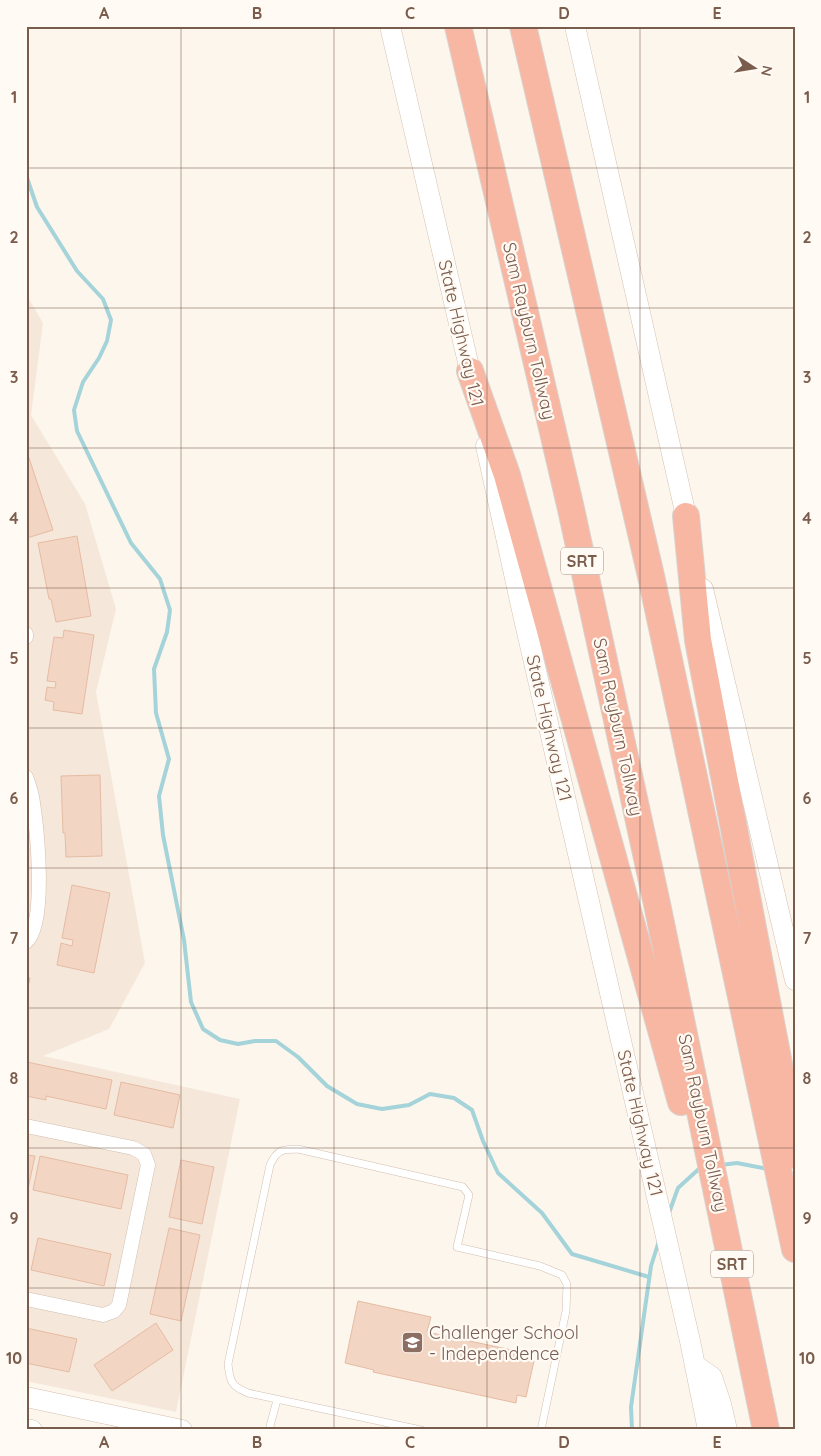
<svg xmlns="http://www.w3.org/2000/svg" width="821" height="1456" font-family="Quicksand,sans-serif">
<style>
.residential{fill:#f5e8da}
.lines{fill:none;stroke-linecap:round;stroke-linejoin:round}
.stream{stroke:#a5d3da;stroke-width:4}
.building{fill:#f3d5c3;stroke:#e6bba3}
.service-casing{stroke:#d1beb0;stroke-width:8}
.minor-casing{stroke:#d1beb0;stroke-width:15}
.secondary-casing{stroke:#d6c0b0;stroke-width:21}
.motorway-casing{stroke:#dad1cd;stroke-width:28}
.service{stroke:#fff;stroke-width:7}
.minor{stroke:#fff;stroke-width:14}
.secondary{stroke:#fff;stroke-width:20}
.motorway{stroke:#f7b7a3;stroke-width:26}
.grid{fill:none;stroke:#7a5c4d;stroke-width:1;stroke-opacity:0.55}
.labels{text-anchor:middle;stroke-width:4.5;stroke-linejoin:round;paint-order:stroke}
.shield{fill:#fffaf3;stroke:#a28b7f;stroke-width:1}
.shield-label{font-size:16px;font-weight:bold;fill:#7a5c4d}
.street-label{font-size:18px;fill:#7a5c4d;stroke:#fffaf3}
.education-label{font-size:18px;fill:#785e54;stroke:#fffaf3;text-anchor:start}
.neatline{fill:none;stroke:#7a5c4d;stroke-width:2}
.grid-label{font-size:16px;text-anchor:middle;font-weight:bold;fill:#7a5c4d}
</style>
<rect width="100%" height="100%" fill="#fdf6ec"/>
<path class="residential" d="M 26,294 L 43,323 L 31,415 L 85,504 L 116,609 L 96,692 L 145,963 L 109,1029 L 43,1056 L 240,1099 L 176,1412 L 26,1381 Z"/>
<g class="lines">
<path class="stream" d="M 26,175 L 37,207 L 77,271 L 103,299 L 111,320 L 107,341 L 99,358 L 83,382 L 74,410 L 77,431 L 131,543 L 160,579 L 170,610 L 167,632 L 154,669 L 156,713 L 169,759 L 159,796 L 163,835 L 184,940 L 191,1002 L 203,1029 L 220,1040 L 238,1044 L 255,1041 L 276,1041 L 298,1057 L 327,1086 L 357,1104 L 382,1109 L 409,1105 L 430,1094 L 454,1098 L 472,1110 L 483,1141 L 498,1173 L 542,1213 L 572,1254 L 649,1277
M 721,1165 L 737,1163 L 768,1169
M 669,1213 L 678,1188 L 701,1167
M 632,1430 L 631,1407 L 651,1266 L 659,1241"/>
</g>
<path class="building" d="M 26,449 L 53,530 L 27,538 L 26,536 Z
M 77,536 L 91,616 L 56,622 L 51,599 L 49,599 L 38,543 Z
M 64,630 L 94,635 L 82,714 L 53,710 L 54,702 L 45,700 L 47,687 L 55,688 L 56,682 L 47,681 L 54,637 L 63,638 Z
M 100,775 L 102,856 L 66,857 L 65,833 L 63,833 L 61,776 Z
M 72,885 L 110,893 L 94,973 L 57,965 L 61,943 L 72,946 L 73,940 L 62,938 Z
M 26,977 L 30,978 L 26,996 Z
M 27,1062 L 112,1080 L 106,1109 L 46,1096 L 46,1100 L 26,1096 Z
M 121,1082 L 180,1095 L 173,1128 L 114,1115 Z
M 26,1155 L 35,1156 L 28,1189 L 26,1189 Z
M 40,1156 L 128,1175 L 121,1209 L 33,1190 Z
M 181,1160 L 214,1167 L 202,1224 L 169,1217 Z
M 169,1228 L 200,1235 L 181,1321 L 150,1314 Z
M 38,1238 L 111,1254 L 104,1286 L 31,1270 Z
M 358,1301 L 431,1317 L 427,1332 L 526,1353 L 525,1359 L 534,1361 L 526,1397 L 517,1395 L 516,1403 L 373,1372 L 374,1370 L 345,1363 Z
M 156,1323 L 173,1350 L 112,1391 L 94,1365 Z
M 26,1328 L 77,1339 L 69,1372 L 26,1363 Z"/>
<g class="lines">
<defs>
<path id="service" d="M 269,1430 L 277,1400
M 421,1430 L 248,1393 C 231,1386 230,1382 228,1364 L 270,1165 C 277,1150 282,1149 298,1149 L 463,1187 L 469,1195 L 457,1247 L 540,1266 L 562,1275 L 567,1284 L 566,1311 L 541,1430"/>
<path id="minor" d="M 26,634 L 26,637
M 26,777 C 29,785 32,794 33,803 C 37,829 47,924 26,942
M 26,1126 L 133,1148 L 144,1154 L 148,1165 L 119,1305 L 114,1311 L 103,1315 L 26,1299"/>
<path id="secondary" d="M 390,26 L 473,384
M 575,26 L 689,529
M 486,446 L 522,610 L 690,1341 L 708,1430
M 703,589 L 795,980
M 695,1365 L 712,1377 L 721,1404 L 727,1430
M 26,1397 L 182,1430
M 26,1429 L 32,1430"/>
<path id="motorway" d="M 458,26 L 571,509 L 657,904 L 766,1430
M 523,26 L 651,576 L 795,1249
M 470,371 L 507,475 L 681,1102
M 686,516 L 698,640 L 782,1080 L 795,1155"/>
</defs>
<use href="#service" class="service-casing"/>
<use href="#minor" class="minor-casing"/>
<use href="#secondary" class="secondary-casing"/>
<use href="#motorway" class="motorway-casing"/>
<use href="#service" class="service"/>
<use href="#minor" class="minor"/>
<use href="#secondary" class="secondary"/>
<use href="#motorway" class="motorway"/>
</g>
<path class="grid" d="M 181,26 L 181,1430M 334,26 L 334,1430M 487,26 L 487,1430M 640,26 L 640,1430M 26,168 L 795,168M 26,308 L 795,308M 26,448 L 795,448M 26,588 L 795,588M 26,728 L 795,728M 26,868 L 795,868M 26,1008 L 795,1008M 26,1148 L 795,1148M 26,1288 L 795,1288"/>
<defs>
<symbol id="school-square" viewBox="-11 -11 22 22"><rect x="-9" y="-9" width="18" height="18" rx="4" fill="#8d6e63" stroke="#fffaf3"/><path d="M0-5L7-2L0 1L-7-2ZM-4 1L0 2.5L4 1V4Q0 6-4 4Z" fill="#fff"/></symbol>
</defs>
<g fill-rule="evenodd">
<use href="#school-square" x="400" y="1330" width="25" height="25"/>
</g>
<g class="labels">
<g class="shield">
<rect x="561" y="547.5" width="42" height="27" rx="4"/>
<rect x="711" y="1250.5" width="42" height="27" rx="4"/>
</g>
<g class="shield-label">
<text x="582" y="567">SRT</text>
<text x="732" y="1270">SRT</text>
</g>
<g class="street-label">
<text transform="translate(529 331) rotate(77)" y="6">Sam Rayburn Tollway</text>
<text transform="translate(461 333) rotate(77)" y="6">State Highway 121</text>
<text transform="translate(618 727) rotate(78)" y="6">Sam Rayburn Tollway</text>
<text transform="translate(549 728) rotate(77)" y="6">State Highway 121</text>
<text transform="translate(640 1123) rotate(77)" y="6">State Highway 121</text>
<text transform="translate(703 1123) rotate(78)" y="6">Sam Rayburn Tollway</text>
</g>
<g class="education-label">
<text x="429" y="1339">Challenger School<tspan x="429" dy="21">- Independence</tspan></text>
</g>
</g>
<rect width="821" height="1456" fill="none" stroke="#fffaf3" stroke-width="55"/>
<g transform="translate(754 68) rotate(102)" stroke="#fffaf3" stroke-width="4" paint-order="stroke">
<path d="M0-4L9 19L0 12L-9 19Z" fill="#7a5c4d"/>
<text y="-8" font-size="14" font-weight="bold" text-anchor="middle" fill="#7a5c4d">N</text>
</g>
<rect x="28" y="28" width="766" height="1400" class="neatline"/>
<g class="grid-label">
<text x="104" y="19">A</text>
<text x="257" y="19">B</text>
<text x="410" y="19">C</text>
<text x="564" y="19">D</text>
<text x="717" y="19">E</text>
<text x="14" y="103">1</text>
<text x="807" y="103">1</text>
<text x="14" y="243">2</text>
<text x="807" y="243">2</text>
<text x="14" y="383">3</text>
<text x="807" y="383">3</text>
<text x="14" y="524">4</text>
<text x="807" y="524">4</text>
<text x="14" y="664">5</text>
<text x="807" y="664">5</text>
<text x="14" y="804">6</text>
<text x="807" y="804">6</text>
<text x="14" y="944">7</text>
<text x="807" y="944">7</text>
<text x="14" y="1084">8</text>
<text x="807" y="1084">8</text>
<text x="14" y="1224">9</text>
<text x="807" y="1224">9</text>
<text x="14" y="1364">10</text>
<text x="807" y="1364">10</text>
<text x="104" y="1448">A</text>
<text x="257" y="1448">B</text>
<text x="410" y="1448">C</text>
<text x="564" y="1448">D</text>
<text x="717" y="1448">E</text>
</g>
</svg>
